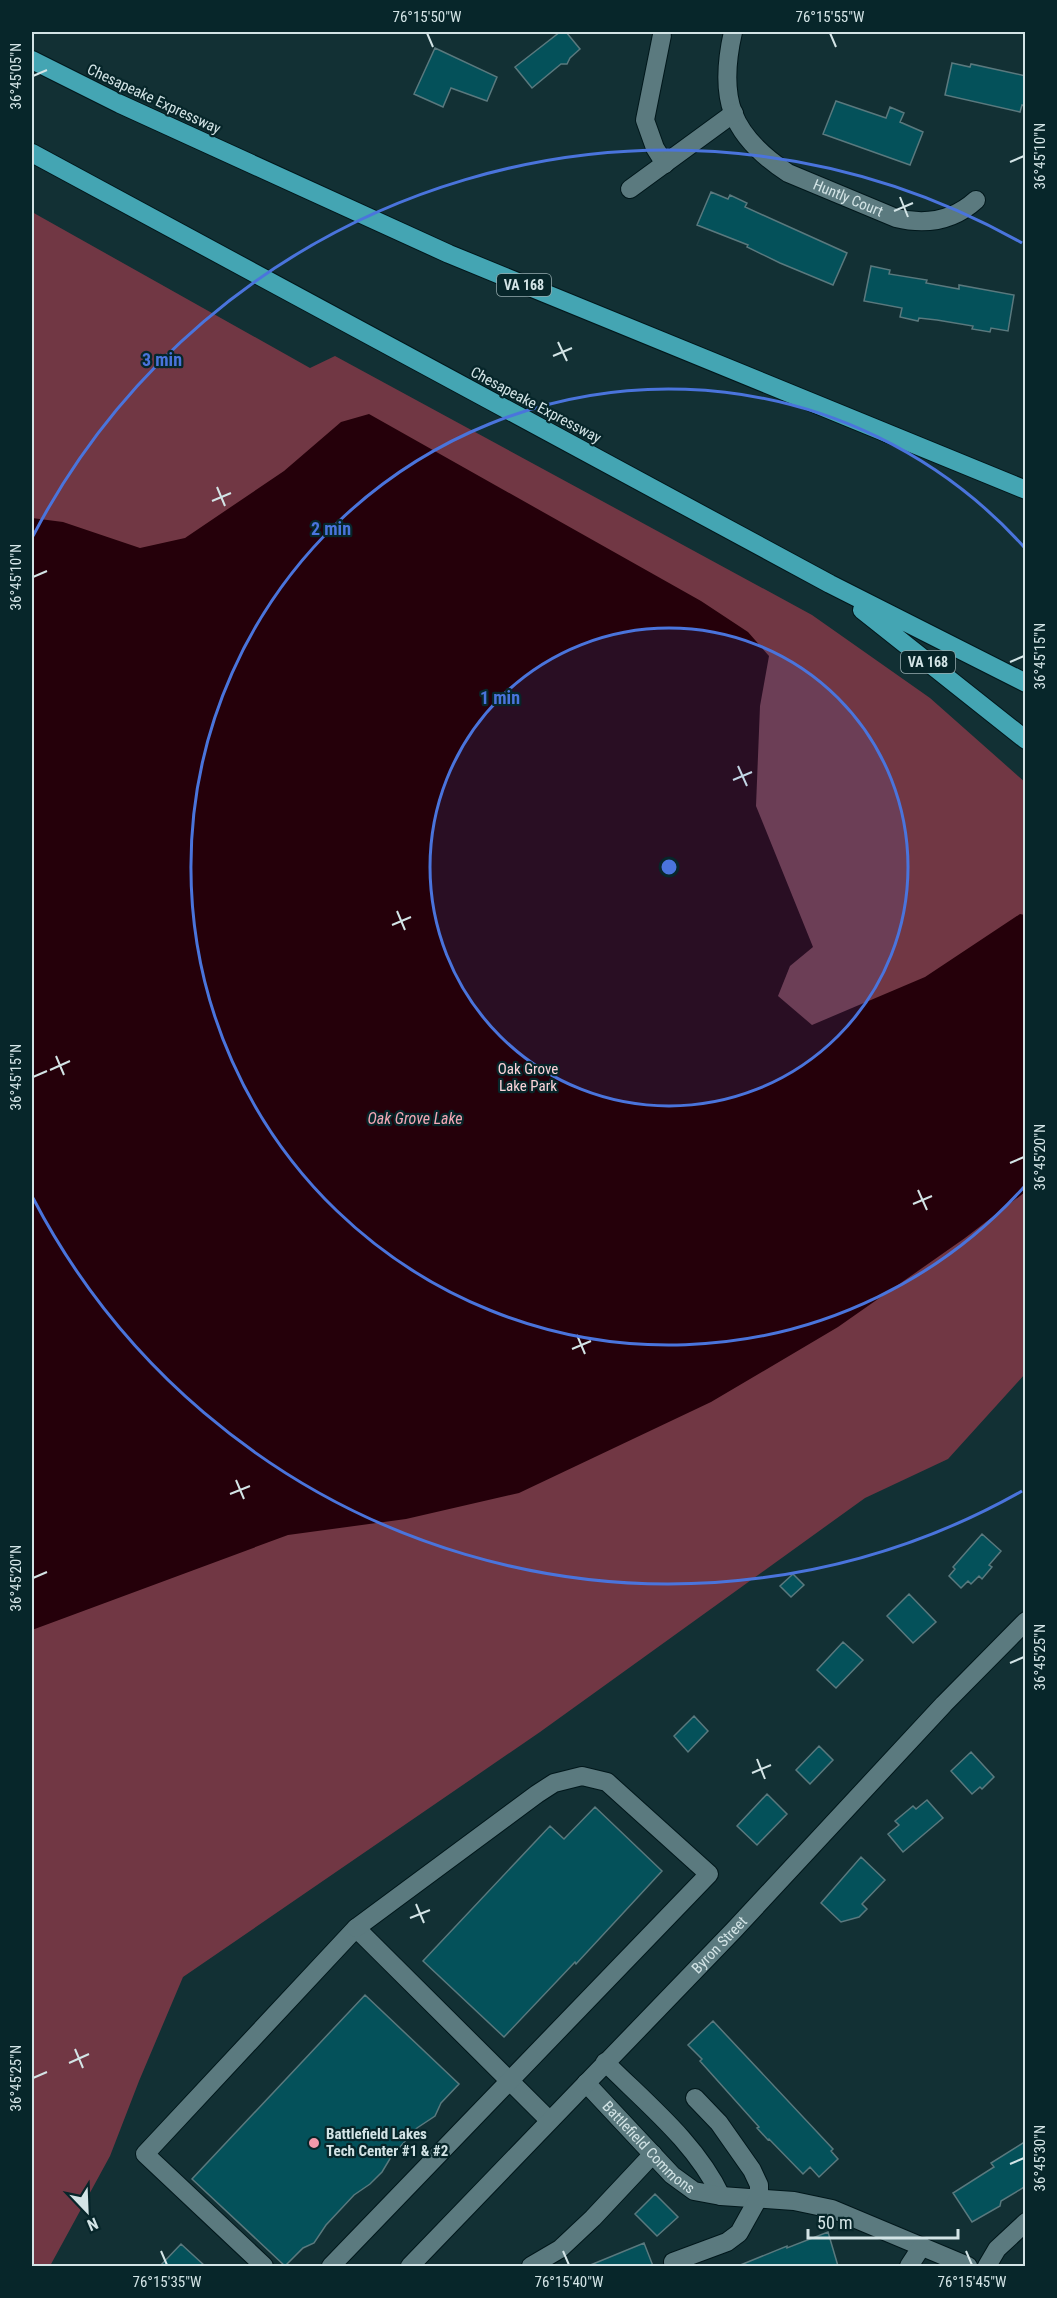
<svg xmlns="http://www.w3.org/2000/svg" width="1057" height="2298" font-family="'Roboto Condensed',sans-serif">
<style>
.green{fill:#713744}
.water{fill:#25000a}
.building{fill:#04515a;stroke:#5a797e;stroke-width:1.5}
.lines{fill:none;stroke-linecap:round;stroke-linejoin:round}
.minor-casing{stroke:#00171b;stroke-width:20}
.highway-casing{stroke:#00171b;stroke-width:20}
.minor{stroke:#5b7a7f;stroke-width:18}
.highway{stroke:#44a5b3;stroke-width:18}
.ticks{fill:none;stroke:#d3e4e6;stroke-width:2}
.ring{fill:none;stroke:#4a74dc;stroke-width:3}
.poi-dot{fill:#f39aab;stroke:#07262a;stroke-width:2}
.labels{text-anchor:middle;stroke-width:4.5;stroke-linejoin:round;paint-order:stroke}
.shield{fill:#07262a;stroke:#96abae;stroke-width:1.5}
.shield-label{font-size:14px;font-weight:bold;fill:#d3e4e6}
.street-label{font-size:15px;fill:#d3e4e6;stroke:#07262a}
.park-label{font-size:15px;fill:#fbd3d9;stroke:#07262a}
.poi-label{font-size:15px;font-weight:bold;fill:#d3e4e6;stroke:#07262a;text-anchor:start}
.water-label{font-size:16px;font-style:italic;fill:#f4a8b6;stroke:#07262a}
.centre{fill:#4a74dc;stroke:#07262a;stroke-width:3}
.ring-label{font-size:18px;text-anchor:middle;font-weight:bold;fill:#4a74dc;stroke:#07262a;stroke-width:4.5;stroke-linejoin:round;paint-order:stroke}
.neatline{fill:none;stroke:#d3e4e6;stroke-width:2}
.ticks-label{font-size:15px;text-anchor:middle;fill:#d3e4e6}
</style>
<rect width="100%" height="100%" fill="#123034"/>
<path class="green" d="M 32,212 L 310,368 L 335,356 L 812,615 L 930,698 L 1026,783 L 1025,1374 L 948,1459 L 865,1498 L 540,1732 L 183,1977 L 139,2081 L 110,2156 L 50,2266 L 32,2266 Z"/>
<path class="water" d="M 369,414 L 701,601 L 748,632 L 769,656 L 760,706 L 756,806 L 813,947 L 790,966 L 778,996 L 812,1025 L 925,977 L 1020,914 L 1025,915 L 1025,1192 L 965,1238 L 838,1327 L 711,1402 L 519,1493 L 406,1519 L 288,1535 L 32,1630 L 32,518 L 63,522 L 140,548 L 185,538 L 284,471 L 341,422 Z"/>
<path class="building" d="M 560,32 L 566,32 L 580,49 L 570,58 L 567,64 L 561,64 L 532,88 L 515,67 Z
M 435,48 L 497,77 L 487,101 L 451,88 L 443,107 L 414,94 Z
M 952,63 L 970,67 L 971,64 L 1026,76 L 1026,106 L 1022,105 L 1020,112 L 945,95 Z
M 836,101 L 886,118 L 890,107 L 904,113 L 900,122 L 923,132 L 910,165 L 823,134 Z
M 711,192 L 728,199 L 730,195 L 747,203 L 745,207 L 847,253 L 833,285 L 780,263 L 747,247 L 748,245 L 697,225 Z
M 871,266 L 890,270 L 889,274 L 927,280 L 926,283 L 959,289 L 959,285 L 1014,295 L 1008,331 L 991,328 L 990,332 L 972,329 L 973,326 L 937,320 L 919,318 L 918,321 L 900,317 L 902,308 L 864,301 Z
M 982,1534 L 1001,1551 L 989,1565 L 992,1567 L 982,1579 L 979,1576 L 971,1584 L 968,1581 L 961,1588 L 949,1576 L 955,1569 L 953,1567 Z
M 793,1574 L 804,1585 L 791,1597 L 780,1586 Z
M 909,1594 L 936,1622 L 913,1643 L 887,1616 Z
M 843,1642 L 863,1660 L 836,1688 L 817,1670 Z
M 694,1716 L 708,1731 L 688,1752 L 674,1736 Z
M 819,1746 L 833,1760 L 810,1784 L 796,1770 Z
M 971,1752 L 994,1777 L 982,1789 L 980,1787 L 972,1794 L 951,1771 Z
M 767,1794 L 787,1814 L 757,1845 L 737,1826 Z
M 927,1800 L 943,1818 L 903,1852 L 888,1834 L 899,1825 L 895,1821 L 913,1806 L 916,1809 Z
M 595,1807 L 662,1871 L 576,1964 L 575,1962 L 504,2037 L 423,1961 L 550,1826 L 564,1839 Z
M 861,1857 L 885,1880 L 862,1904 L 867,1909 L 859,1917 L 841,1922 L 821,1903 Z
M 365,1995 L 459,2084 L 441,2103 L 435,2116 L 417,2128 L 391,2157 L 382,2172 L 370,2184 L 354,2195 L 326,2225 L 314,2243 L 303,2248 L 285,2266 L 192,2179 Z
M 713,2021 L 833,2149 L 831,2151 L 838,2159 L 819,2177 L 810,2167 L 803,2174 L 769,2139 L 768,2140 L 757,2128 L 759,2127 L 700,2061 L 702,2059 L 688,2045 Z
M 1026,2141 L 1026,2186 L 1001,2201 L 1000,2206 L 972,2222 L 953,2193 L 994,2167 L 991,2163 Z
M 655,2194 L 678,2217 L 657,2236 L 635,2214 Z
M 828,2232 L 838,2266 L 738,2266 L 787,2246 L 787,2248 Z
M 644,2243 L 653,2266 L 588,2266 Z
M 181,2244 L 205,2266 L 160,2266 Z"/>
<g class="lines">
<defs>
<g id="minor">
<path id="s1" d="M 733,32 C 718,98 730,135 788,173 L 896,218 C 925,225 953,221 976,200"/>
<path d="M 662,35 L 645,120 L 655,148 L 665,164"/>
<path d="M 630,189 L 734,113"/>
<path d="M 605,2062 C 646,2103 696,2143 721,2196"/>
<path id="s2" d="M 586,2083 L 672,2175 L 694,2191 L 721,2196 L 794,2201 L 832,2209 L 968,2266"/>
<path d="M 673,2262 L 727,2242 L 739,2233 L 759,2197 L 759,2185 L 752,2170 L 719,2123 L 695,2098"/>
<path d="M 264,2266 L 145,2154 L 356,1928 L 549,2120"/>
<path d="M 331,2266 L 709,1874 L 607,1782 L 582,1776 L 554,1783 L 537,1794 L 356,1928"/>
<path id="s3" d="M 410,2266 L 734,1930 L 944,1704 L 1026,1621"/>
<path d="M 531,2266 L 560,2249 L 593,2218 L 653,2154"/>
<path d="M 909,2266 L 922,2246"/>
<path d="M 987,2266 L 997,2249 L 1026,2222"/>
</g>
<path id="highway" d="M 32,60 L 120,104 L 449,254 L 1026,490
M 32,153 L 830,584 L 1026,683
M 862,610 L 1026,740"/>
</defs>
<use href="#minor" class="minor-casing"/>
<use href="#highway" class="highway-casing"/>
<use href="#minor" class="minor"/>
<use href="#highway" class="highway"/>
</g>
<path class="ticks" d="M 427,33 L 433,47M 830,33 L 836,47M 33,76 L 47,70M 1010,162 L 1024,156M 900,197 L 908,217M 894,211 L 913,203M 558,342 L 567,361M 553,356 L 572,348M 217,487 L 225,506M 212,501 L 231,493M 33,577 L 47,571M 1010,662 L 1024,656M 738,766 L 747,786M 733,780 L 752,772M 397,911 L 405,930M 392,925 L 411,917M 56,1056 L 64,1075M 50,1070 L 70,1061M 33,1077 L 47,1071M 1010,1163 L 1024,1157M 918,1190 L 927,1210M 913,1204 L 932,1196M 577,1335 L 585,1354M 572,1349 L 591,1341M 236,1480 L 244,1499M 230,1494 L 250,1486M 33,1578 L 47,1572M 1010,1663 L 1024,1657M 757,1759 L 765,1779M 752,1773 L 771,1765M 416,1904 L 424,1923M 410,1918 L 430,1910M 75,2049 L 83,2068M 69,2063 L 89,2054M 33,2078 L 47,2072M 1010,2164 L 1024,2158M 161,2251 L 167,2265M 563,2251 L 569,2265M 966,2251 L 972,2265"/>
<circle cx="669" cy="867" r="239" fill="#4a74dc" fill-opacity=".12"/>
<g class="ring">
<circle cx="669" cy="867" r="239"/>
<path d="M1024 1187A478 478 0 1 1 1024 547"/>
<path d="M1022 1491A717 717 0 0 1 33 1198M33 536A717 717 0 0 1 1022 243"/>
</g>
<circle class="poi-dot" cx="314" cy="2143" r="6"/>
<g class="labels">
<g class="shield">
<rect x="497" y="274" width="54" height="22" rx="4.5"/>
<rect x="901" y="651" width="54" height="22" rx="4.5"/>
</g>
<g class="shield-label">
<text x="524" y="290">VA 168</text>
<text x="928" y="667">VA 168</text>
</g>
<g class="street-label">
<text transform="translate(154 99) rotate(25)" y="5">Chesapeake Expressway</text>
<text dy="5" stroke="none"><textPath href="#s1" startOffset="230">Huntly Court</textPath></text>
<text transform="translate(536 405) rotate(28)" y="5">Chesapeake Expressway</text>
<text dy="5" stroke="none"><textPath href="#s3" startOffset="446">Byron Street</textPath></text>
<text dy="5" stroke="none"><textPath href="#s2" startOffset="90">Battlefield Commons</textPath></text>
</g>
<g class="park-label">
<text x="528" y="1074">Oak Grove<tspan x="528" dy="17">Lake Park</tspan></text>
</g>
<g class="poi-label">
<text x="326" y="2139">Battlefield Lakes<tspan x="326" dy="17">Tech Center #1 &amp; #2</tspan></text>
</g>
<g class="water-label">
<text x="415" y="1124">Oak Grove Lake</text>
</g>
</g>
<circle cx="669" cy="867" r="9" class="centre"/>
<g class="ring-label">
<text x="162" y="366">3 min</text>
<text x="331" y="535">2 min</text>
<text x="500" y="704">1 min</text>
</g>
<rect width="1057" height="2298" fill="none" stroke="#07262a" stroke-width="66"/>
<g transform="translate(87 2211) rotate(157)" stroke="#07262a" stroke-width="4.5" paint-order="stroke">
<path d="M0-4.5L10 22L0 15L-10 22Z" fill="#d3e4e6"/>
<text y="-9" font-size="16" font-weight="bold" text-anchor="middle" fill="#d3e4e6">N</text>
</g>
<path d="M808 2229v9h150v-9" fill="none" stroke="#d3e4e6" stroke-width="3"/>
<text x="817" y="2229" font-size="18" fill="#d3e4e6" stroke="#07262a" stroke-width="4.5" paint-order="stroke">50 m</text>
<rect x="33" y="33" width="991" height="2232" class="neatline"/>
<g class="ticks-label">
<text x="427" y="22">76°15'50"W</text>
<text x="830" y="22">76°15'55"W</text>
<text transform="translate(16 76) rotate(-90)" y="5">36°45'05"N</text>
<text transform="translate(1040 156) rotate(-90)" y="5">36°45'10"N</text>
<text transform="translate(16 577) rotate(-90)" y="5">36°45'10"N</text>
<text transform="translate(1040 656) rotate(-90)" y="5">36°45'15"N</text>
<text transform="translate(16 1077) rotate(-90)" y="5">36°45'15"N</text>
<text transform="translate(1040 1157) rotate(-90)" y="5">36°45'20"N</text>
<text transform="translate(16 1578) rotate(-90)" y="5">36°45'20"N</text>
<text transform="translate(1040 1657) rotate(-90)" y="5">36°45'25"N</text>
<text transform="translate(16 2078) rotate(-90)" y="5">36°45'25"N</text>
<text transform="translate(1040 2158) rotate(-90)" y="5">36°45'30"N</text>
<text x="167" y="2287">76°15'35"W</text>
<text x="569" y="2287">76°15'40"W</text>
<text x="972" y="2287">76°15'45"W</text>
</g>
</svg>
